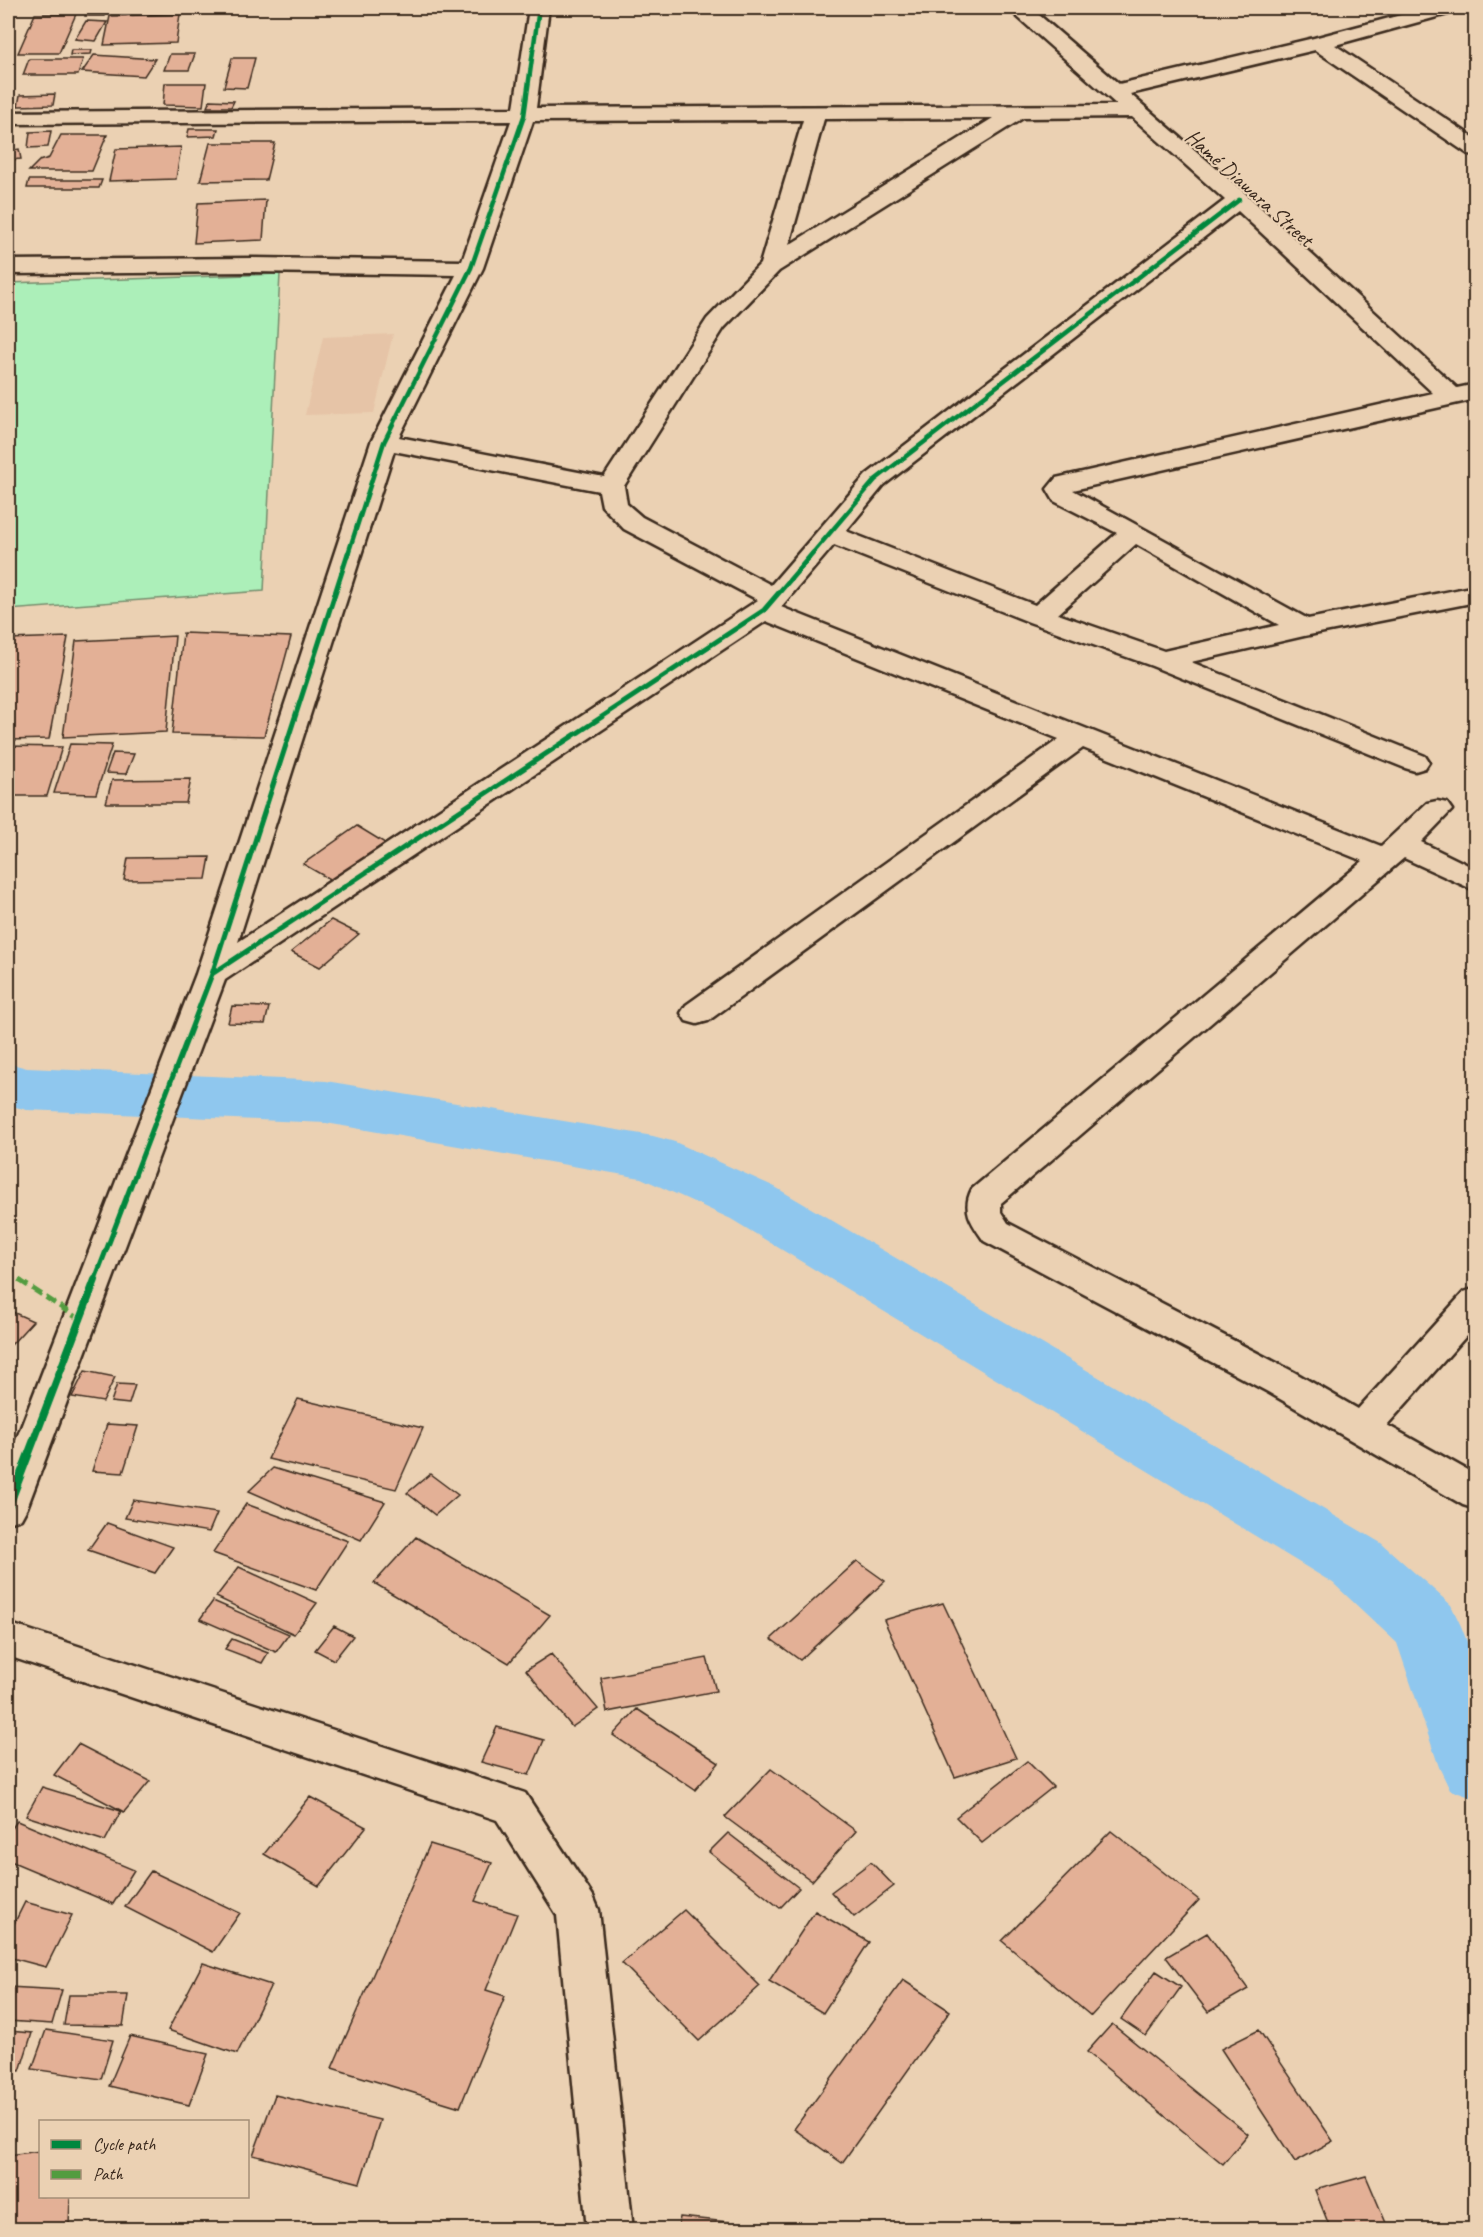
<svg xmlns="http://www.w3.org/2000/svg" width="1483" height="2237" font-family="Caveat,sans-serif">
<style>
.built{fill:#e6c4a7}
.green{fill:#acefb9;stroke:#748c6c;stroke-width:1.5}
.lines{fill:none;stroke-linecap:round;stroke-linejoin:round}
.canal{fill:#8fc7ee;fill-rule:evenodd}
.building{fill:#e3b096;stroke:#3b2a1e;stroke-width:1.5}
.street-casing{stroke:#3b2a1e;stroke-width:5}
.street{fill:#ebd1b3;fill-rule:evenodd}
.quiet-far1{stroke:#529c3f;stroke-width:4.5;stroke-dasharray:8 4.5;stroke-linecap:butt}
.quiet{stroke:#529c3f;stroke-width:5;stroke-dasharray:11 5;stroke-linecap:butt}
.cycleway-far2-casing{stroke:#ebd1b3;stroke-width:8}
.cycleway-far1-casing{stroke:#ebd1b3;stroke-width:9}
.cycleway-casing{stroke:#ebd1b3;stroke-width:11}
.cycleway-far2{stroke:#00873e;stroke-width:4.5}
.cycleway-far1{stroke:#00873e;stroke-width:5}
.cycleway{stroke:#00873e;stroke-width:8}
.labels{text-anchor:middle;stroke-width:4.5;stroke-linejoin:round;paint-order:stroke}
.far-street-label{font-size:22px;fill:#3b2a1e;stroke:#ebd1b3}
</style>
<rect width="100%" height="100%" fill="#ebd1b3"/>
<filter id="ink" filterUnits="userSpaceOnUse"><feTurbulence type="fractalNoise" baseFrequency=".0167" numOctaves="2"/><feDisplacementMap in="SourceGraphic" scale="12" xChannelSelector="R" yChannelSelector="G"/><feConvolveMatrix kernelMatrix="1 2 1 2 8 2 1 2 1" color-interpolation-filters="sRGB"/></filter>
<g filter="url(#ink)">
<path class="built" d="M 393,334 L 374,413 L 305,415 L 323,337 Z"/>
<path class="green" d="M 280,274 L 264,591 L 8,610 L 8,283 Z"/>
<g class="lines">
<path class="canal" d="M 8,1063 L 27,1068 L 326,1081 L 653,1136 L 675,1142 L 775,1187 L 1381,1543 L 1451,1605 L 1461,1626 L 1476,1665 L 1476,1799 L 1450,1790 L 1439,1767 L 1397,1643 L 1333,1583 L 731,1219 L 641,1178 L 326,1123 L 27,1110 L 8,1105 Z"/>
</g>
<path class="building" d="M 87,8 L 107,8 L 105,16 L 85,16 Z
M 150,8 L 179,8 L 180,11 L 150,14 Z
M 35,14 L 76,14 L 59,53 L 18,53 Z
M 180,14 L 176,43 L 104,45 L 110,16 Z
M 86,21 L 107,22 L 96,41 L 75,39 Z
M 71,50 L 92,50 L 91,54 L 70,55 Z
M 170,54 L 195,54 L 189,70 L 164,70 Z
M 94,55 L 155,59 L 144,76 L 82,72 Z
M 232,58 L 255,58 L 247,88 L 224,87 Z
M 29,59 L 83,59 L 78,75 L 23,75 Z
M 165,83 L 206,83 L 203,106 L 163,105 Z
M 55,94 L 53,105 L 18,106 L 20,95 Z
M 210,100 L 234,101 L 231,107 L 207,107 Z
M 189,129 L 218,129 L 216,136 L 187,137 Z
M 51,131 L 48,147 L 28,148 L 30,132 Z
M 61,135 L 107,135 L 92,171 L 29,171 L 39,161 L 49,158 Z
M 210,143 L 275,143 L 266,180 L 200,181 Z
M 181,147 L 176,179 L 109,181 L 116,149 Z
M 19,149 L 21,159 L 9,160 L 8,151 Z
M 29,180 L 102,180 L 99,188 L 27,188 Z
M 266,200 L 263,240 L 194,243 L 198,203 Z
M 183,633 L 291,637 L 264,736 L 172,734 Z
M 175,636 L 166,732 L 63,737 L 76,641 Z
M 68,637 L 49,739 L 8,740 L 8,639 Z
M 70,744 L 112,745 L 96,794 L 54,793 Z
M 8,746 L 62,747 L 47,796 L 8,796 Z
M 113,753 L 134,754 L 126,774 L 106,773 Z
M 191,779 L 186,803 L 106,803 L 112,780 Z
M 357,826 L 385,843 L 331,880 L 303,864 Z
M 210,857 L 206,879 L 124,880 L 128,858 Z
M 331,920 L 359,934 L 320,967 L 291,952 Z
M 232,1006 L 269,1007 L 265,1024 L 228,1023 Z
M 8,1310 L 33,1321 L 10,1346 L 8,1345 Z
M 85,1371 L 115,1377 L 103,1402 L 72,1397 Z
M 117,1384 L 135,1385 L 129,1404 L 111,1402 Z
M 298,1399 L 423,1428 L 396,1489 L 268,1459 Z
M 107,1424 L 138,1426 L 123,1473 L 92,1471 Z
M 273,1468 L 385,1502 L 361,1540 L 249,1491 Z
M 430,1474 L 458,1495 L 435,1515 L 407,1493 Z
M 133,1500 L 217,1513 L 209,1532 L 125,1518 Z
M 246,1504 L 348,1541 L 316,1590 L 213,1553 Z
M 107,1523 L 173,1547 L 155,1573 L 88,1550 Z
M 416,1537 L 550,1615 L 509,1663 L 374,1583 Z
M 857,1561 L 885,1581 L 800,1660 L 771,1639 Z
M 239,1567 L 317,1603 L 294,1634 L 216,1597 Z
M 213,1601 L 289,1634 L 276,1652 L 200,1619 Z
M 943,1603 L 1016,1758 L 955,1777 L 884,1620 Z
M 334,1626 L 353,1636 L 334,1660 L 315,1650 Z
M 232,1639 L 268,1653 L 262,1663 L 225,1649 Z
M 551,1654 L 598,1709 L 572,1727 L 526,1670 Z
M 707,1658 L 716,1691 L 607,1712 L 601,1678 Z
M 637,1709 L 719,1763 L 695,1790 L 613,1735 Z
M 497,1727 L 544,1740 L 529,1775 L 481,1762 Z
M 78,1744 L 150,1781 L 124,1812 L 54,1775 Z
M 1027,1761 L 1053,1787 L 982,1843 L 956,1817 Z
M 771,1769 L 856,1831 L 812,1881 L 725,1817 Z
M 42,1787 L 121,1811 L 105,1841 L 26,1816 Z
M 310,1797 L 366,1827 L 319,1886 L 264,1854 Z
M 17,1821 L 134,1870 L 113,1904 L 8,1860 L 8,1834 Z
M 1111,1831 L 1199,1900 L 1091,2016 L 1002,1941 Z
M 728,1833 L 799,1888 L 780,1908 L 709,1852 Z
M 430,1844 L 492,1863 L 475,1901 L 517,1914 L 486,1990 L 505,1996 L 460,2107 L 332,2068 Z
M 871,1862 L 894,1886 L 854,1917 L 831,1892 Z
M 151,1871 L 240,1913 L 213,1952 L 125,1907 Z
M 25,1902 L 72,1915 L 46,1967 L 8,1957 L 8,1936 Z
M 684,1910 L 760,1986 L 699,2041 L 622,1963 Z
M 815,1911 L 869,1942 L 823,2013 L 769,1981 Z
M 1207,1933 L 1248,1989 L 1208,2012 L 1166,1957 Z
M 203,1963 L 271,1985 L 237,2054 L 168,2030 Z
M 1156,1971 L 1181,1987 L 1146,2036 L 1121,2019 Z
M 903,1980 L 950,2011 L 842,2163 L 794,2129 Z
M 8,1987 L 62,1990 L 52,2024 L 8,2021 Z
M 69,1995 L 128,1995 L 123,2026 L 64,2025 Z
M 1112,2024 L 1248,2134 L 1223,2164 L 1087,2052 Z
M 46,2030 L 113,2040 L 101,2079 L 32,2069 Z
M 1259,2030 L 1333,2141 L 1295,2162 L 1221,2049 Z
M 8,2031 L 32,2033 L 20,2071 L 8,2070 Z
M 130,2036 L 208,2054 L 189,2105 L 109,2086 Z
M 275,2095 L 380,2120 L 360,2183 L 253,2155 Z
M 40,2151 L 40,2196 L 70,2196 L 69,2227 L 8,2230 L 8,2155 Z
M 1366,2176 L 1389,2230 L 1331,2230 L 1315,2190 Z
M 680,2217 L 795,2229 L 794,2230 L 678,2230 Z"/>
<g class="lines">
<defs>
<path id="street" d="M 529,8 L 549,8 L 536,108 L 1117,105 L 1012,12 L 1009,8 L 1031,8 L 1119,84 L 1314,38 L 1427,8 L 1458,8 L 1455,12 L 1335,45 L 1476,139 L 1476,155 L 1468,154 L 1315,50 L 1130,94 L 1247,195 L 1457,388 L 1476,384 L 1476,399 L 1073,490 L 1308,619 L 1476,586 L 1476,602 L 1304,636 L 1191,662 L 1425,756 L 1429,762 L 1425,768 L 1415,771 L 1405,768 L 1152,666 L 1029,622 L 834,545 L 781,607 L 1381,846 L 1427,803 L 1437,801 L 1447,803 L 1452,810 L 1421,842 L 1476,869 L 1476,891 L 1404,858 L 1001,1203 L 1001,1212 L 1008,1223 L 1294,1372 L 1358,1409 L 1464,1292 L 1476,1288 L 1476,1325 L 1387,1425 L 1476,1475 L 1476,1509 L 1463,1505 L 1268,1392 L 984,1241 C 972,1224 961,1210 972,1189 L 1363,861 L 1083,748 L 708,1021 L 697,1024 L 686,1021 L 681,1013 L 686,1005 L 1059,739 L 766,621 L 225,980 L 27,1508 L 21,1519 L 8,1523 L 8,1461 L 196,974 L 371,442 L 456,275 L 253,272 L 8,274 L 8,260 L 253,258 L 462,261 L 511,121 L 8,124 L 8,112 L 514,108 ZM 1132,117 L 1225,200 L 866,475 L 771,585 L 642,517 L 627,504 L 624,486 L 724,328 L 779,271 L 1023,118 ZM 993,118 L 789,245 L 824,119 ZM 803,120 L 760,264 L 707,319 L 604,477 L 399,437 L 483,268 L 533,121 ZM 1238,211 L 1433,393 L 1056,478 L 1047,489 L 1054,501 L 1117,533 L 1035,605 L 846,531 L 884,485 ZM 394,451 L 599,491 L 602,506 L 624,529 L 758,600 L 238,942 ZM 1136,544 L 1279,625 L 1164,651 L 1058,614 Z
M 8,1623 L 525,1793 L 593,1896 L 599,1910 L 633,2230 L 587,2230 L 557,1915 L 497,1820 L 8,1656 Z"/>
</defs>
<use href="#street" class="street-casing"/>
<use href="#street" class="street"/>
<path class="quiet-far1" d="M 8,1273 L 22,1282"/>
<path class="quiet" d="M 19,1280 L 79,1319"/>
<defs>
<path id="cycleway-far2" d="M 348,554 L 384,442 L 471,268 L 524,116 L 539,8
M 812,554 L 875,480 L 1239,200"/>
<path id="cycleway-far1" d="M 212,974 L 764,610 L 813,553
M 94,1282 L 212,974 L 348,553"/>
<path id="cycleway" d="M 8,1508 L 95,1280"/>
</defs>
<use href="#cycleway-far2" class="cycleway-far2-casing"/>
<use href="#cycleway-far1" class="cycleway-far1-casing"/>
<use href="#cycleway" class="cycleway-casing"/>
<use href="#cycleway-far2" class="cycleway-far2"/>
<use href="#cycleway-far1" class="cycleway-far1"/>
<use href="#cycleway" class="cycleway"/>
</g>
</g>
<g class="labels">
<g class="far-street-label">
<text transform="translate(1250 187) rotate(42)" y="8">Hamé Diawara Street</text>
</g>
</g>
<rect width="1483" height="2237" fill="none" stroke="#ebd1b3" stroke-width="30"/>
<rect x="15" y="15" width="1453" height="2207" fill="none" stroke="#3b2a1e" stroke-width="2" filter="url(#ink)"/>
<rect x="39" y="2120" width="210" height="78" fill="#ebd1b3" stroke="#a58e77" stroke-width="1.5"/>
<rect x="51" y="2140" width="30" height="9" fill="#00873e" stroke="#a58e77" stroke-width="1.5"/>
<text x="93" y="2150" font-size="18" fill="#3b2a1e">Cycle path</text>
<rect x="51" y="2170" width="30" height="9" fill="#529c3f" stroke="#a58e77" stroke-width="1.5"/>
<text x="93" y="2180" font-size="18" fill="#3b2a1e">Path</text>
</svg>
